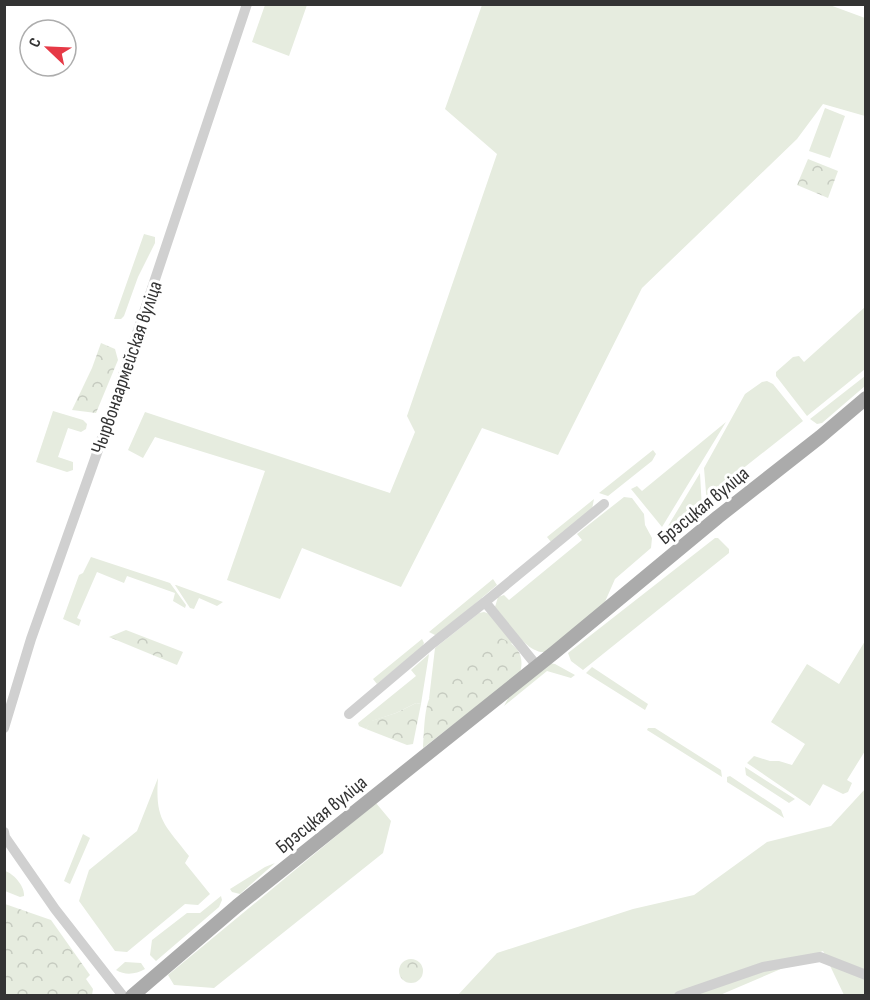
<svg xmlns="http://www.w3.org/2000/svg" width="870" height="1000" font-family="'Sofia Sans Condensed',sans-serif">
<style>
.grass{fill:#e6ecdf}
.forest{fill:url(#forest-crowns)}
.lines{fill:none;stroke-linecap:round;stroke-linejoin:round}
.minor{stroke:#d0d0d0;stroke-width:10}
.major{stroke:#ababab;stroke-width:14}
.labels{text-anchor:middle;stroke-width:6;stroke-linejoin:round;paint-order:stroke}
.street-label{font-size:20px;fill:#333;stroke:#fff}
</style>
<defs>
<pattern id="forest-crowns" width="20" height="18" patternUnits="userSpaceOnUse" patternTransform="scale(1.5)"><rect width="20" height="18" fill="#e6ecdf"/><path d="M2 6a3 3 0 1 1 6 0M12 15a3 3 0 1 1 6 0" fill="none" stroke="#c6cbc0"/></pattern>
</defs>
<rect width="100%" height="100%" fill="#fff"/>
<path class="grass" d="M 827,4 L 865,18 L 865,116 L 823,104 L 797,139 L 642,288 L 558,455 L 482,428 L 401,587 L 302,548 L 280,599 L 227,580 L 265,471 L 155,437 L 143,458 L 128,450 L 145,412 L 390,493 L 415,432 L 407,416 L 497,154 L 445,109 L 482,5 Z
M 265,5 L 307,5 L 289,56 L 252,42 Z
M 825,108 L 845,116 L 830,158 L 809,151 Z
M 144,234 L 155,237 L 155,243 L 138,277 L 124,316 L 121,319 L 114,319 Z
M 865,307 L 865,369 L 807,416 L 776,376 L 776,372 L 793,357 L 799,356 L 804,362 Z
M 865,376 L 865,386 L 822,423 L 817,424 L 810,419 Z
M 767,381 L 773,384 L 803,421 L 717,489 L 712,500 L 707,505 L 704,468 L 745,394 L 762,382 Z
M 53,411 L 83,420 L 87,424 L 86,429 L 81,432 L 68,428 L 58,457 L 73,462 L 73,470 L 67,472 L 36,462 Z
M 726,422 L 662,527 L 631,489 L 637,486 L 642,491 Z
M 653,450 L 656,454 L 652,461 L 608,496 L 599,493 Z
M 700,473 L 702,510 L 669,535 L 665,531 Z
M 624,497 L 632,498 L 644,514 L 645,525 L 652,538 L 651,548 L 615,579 L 604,604 L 545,652 C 526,654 507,620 495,607 L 498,597 L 504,595 L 509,600 L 582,540 L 577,534 Z
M 594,499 L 592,509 L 551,542 L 547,537 Z
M 715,538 L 718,538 L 729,549 L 729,553 L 583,670 L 571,661 L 568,653 Z
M 91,557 L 170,583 L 186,605 L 185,608 L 173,601 L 175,593 L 127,576 L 124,583 L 97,572 L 77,618 L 81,620 L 79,626 L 63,619 L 79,575 L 83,573 Z
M 493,579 L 497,585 L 437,636 L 429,632 Z
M 175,585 L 176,585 L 223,602 L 217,606 L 199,598 L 194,609 L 190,608 Z
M 484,612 L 490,614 L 514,643 L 483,649 L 444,679 L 429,699 L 435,648 L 479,613 Z
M 422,639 L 424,643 L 422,647 L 377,684 L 373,679 Z
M 865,641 L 865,751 L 847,780 L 852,783 L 848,792 L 843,794 L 823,784 L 810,806 L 747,763 L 754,756 L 770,761 L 779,761 L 792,765 L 805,744 L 771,722 L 807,664 L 839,684 Z
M 429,654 L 421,704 L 416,703 L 396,713 L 372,721 L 366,729 L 359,726 L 358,723 L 416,676 L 411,670 Z
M 549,663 L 555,664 L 575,675 L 571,678 L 547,671 L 504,706 L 510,695 Z
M 592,667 L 648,704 L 645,710 L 586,673 Z
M 648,728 L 655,728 L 721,770 L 722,777 L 647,730 Z
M 745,767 L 795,799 L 789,803 L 746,775 Z
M 730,776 L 781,810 L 784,818 L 727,782 L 727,777 Z
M 158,778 C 155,820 164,824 189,856 L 185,863 L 210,894 L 198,905 L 185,904 L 127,952 L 115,951 L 79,901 L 89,870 L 137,831 Z
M 865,789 L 865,995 L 844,995 L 823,951 L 720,995 L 457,996 L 497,953 L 633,909 L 694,895 L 767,842 L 831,826 Z
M 376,803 L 391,821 L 383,853 L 214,988 L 174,985 L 168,975 Z
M 83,834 L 90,838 L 70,884 L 64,881 Z
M 275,863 L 240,894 L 232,892 L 230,889 L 265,867 Z
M 5,871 C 13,873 25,886 24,896 L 20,897 L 5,891 Z
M 221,896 L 222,900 L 219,907 L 156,961 L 150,955 L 152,940 L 187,913 L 200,913 Z
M 125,962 L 141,963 L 145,969 C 136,974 126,976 116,970 Z"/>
<path class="forest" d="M 808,159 L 838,171 L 828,198 L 797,185 Z
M 101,343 L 115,349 L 118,360 L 96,413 L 72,410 L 92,368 Z
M 126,630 L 183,652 L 177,665 L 109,637 Z
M 501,638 C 517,645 525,655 520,673 L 423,748 C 424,735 424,709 430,697 C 441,674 479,650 501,638 Z
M 416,703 L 421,704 L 413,744 L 407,745 L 366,729 L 371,721 L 396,713 Z
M 5,904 L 51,920 L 90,975 L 86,979 L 93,989 L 92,995 L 5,995 Z
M399 971a12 12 0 1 1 24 0a12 12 0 1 1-24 0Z"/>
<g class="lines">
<path class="minor" d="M 485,602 L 604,504
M 349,714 L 433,643 L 485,602 L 537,666
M 4,728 L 31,639 L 97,453 L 247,4
M 4,832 L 5,837 L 55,909 L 123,996
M 679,996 L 763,967 L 820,957 L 866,975"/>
<path class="major" d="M 132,996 L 237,906 L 555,652 L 718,517 L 820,437 L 866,398"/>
</g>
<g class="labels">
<g class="street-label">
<text transform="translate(126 367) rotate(-71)" y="7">Чырвонаармейская вуліца</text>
<text transform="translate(703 505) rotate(-39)" y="7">Брэсцкая вуліца</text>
<text transform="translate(321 814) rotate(-39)" y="7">Брэсцкая вуліца</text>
</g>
</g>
<rect width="870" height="1000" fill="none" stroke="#333333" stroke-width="12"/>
<g transform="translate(48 48) rotate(293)"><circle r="28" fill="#ffffff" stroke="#adadad" stroke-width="1.5"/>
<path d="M0-4.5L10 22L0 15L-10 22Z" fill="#e63946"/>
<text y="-9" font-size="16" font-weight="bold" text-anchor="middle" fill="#333333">С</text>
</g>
</svg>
